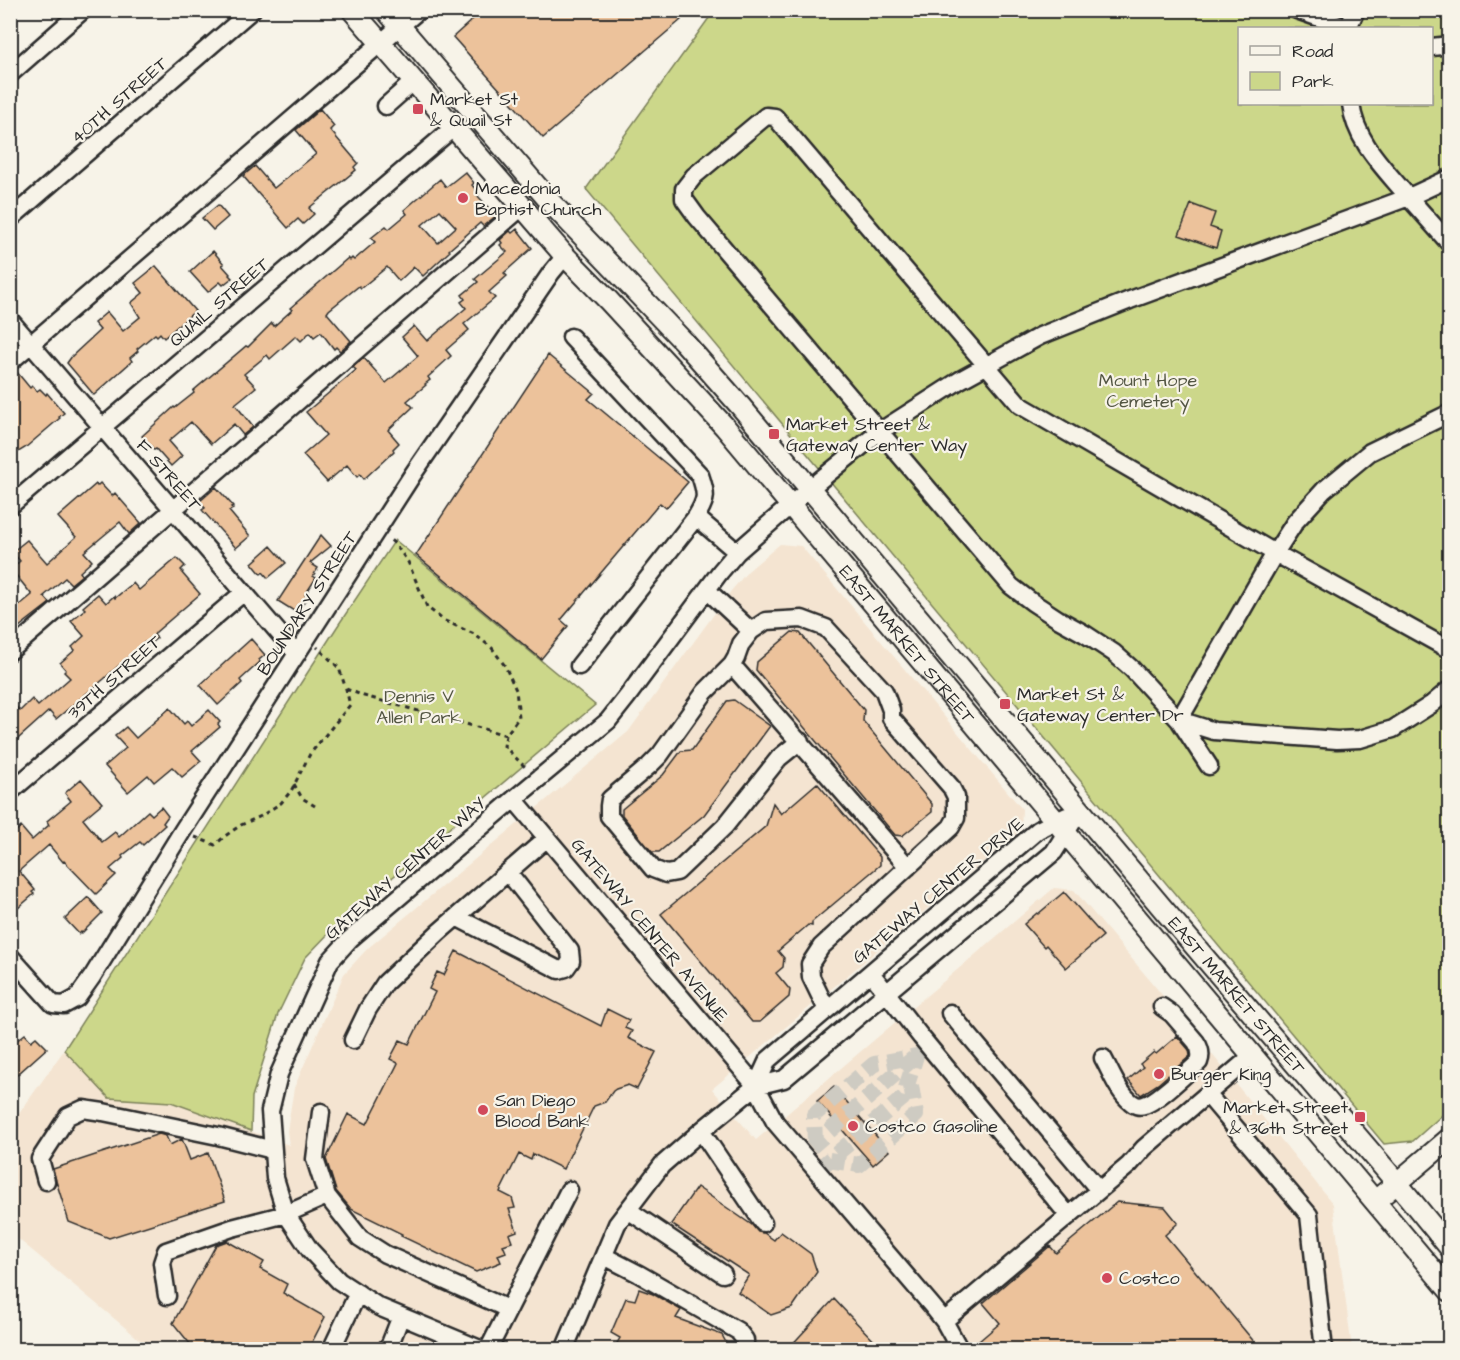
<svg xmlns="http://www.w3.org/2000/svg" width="1460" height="1360" font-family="'Architects Daughter',sans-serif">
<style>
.built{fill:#f4e4d1}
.green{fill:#ccd78a;stroke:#7c815a;stroke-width:1.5;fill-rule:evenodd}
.building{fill:#ecc29b;stroke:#2b2b2b;stroke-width:1.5;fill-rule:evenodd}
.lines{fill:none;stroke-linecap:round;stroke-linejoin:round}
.minor-tunnel{stroke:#cecbc2;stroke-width:16;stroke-dasharray:16 8;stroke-linecap:butt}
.minor-casing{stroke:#2b2b2b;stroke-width:21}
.major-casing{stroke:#2b2b2b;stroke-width:24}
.path{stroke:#2b2b2b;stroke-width:3;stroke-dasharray:4.5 4.5;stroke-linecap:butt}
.minor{stroke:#f7f3e8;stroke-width:16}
.major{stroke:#f7f3e8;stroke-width:20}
.poi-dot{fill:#d1495b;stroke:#f7f3e8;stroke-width:2}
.labels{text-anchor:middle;stroke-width:4.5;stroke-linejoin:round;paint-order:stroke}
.poi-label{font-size:18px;fill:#2b2b2b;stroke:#f7f3e8;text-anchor:start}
.street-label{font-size:18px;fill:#2b2b2b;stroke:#f7f3e8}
.park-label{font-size:18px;fill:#535643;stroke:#f7f3e8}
</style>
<rect width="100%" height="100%" fill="#f7f3e8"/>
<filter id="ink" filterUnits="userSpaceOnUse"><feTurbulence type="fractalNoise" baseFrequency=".0167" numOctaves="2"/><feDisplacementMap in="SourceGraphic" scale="12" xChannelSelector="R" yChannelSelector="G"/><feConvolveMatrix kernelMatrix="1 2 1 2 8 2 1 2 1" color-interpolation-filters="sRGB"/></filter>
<g filter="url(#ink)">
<path class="built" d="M 780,544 L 801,546 L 1022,809 L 1021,830 L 712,1089 L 756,1140 L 1054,888 L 1074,890 L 1211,1053 L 1333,1204 L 1352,1349 L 151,1349 L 11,1233 L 11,1125 L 64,1050 L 109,1098 L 171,1102 L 289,1145 L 287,1131 L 294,1088 L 344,974 L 368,948 L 628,732 L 731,591 L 748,571 Z"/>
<path class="green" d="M 714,11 L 1449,11 L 1449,1109 L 1413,1141 L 1384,1144 L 586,189 ZM 1240,28 L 1432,28 L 1432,104 L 1240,104 Z
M 395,540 L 595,705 L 440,836 L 332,930 L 305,958 L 278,1014 L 252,1097 L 251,1131 L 171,1102 L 109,1098 L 64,1050 L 337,627 Z"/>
<path class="building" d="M 483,10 L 673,10 L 681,20 L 543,138 L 453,37 Z
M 320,109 L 334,126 L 330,130 L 358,163 L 354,167 L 356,170 L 309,208 L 314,214 L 303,224 L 298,219 L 288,228 L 243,176 L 255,166 L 274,188 L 316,154 L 296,130 Z
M 465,172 L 474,183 L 472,185 L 479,194 L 477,195 L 496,216 L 483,226 L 480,223 L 449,250 L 450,251 L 423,276 L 414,267 L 399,281 L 387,267 L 361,288 L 359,286 L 329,310 L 327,313 L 351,341 L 340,351 L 336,347 L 334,349 L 321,332 L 314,337 L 310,332 L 301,341 L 296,336 L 270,359 L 267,355 L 244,374 L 256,387 L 235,404 L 253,427 L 243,435 L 234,424 L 211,444 L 191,422 L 169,441 L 182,456 L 171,466 L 156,449 L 154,450 L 142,436 L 174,407 L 175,408 L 194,393 L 193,391 L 246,346 L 248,347 L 272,323 L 274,326 L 292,310 L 290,308 L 348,258 L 350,260 L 352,258 L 354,260 L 375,242 L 371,238 L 386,226 L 389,229 L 407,214 L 404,210 L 440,179 L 446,187 ZM 440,210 L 456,227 L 438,243 L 422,225 Z
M 1191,204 L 1215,213 L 1210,227 L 1221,231 L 1216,248 L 1179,235 Z
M 218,205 L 228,217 L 213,230 L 202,218 Z
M 517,229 L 532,248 L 504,273 L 507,276 L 489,292 L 495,298 L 464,324 L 469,330 L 446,350 L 451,356 L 428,377 L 430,380 L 425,384 L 426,385 L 407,401 L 413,407 L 388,430 L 399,443 L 393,449 L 394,451 L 364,479 L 360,474 L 357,477 L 347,465 L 327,482 L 303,455 L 326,435 L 306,412 L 356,370 L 353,367 L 364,358 L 386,383 L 418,356 L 402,337 L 414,326 L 427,341 L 466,308 L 461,302 L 465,299 L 462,295 L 478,282 L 475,279 L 507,252 L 500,245 L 502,243 L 500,240 L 510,231 L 512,233 Z
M 213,251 L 224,264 L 222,265 L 230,274 L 229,275 L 232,278 L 223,285 L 220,282 L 208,292 L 190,272 Z
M 156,266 L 195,311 L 164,338 L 160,333 L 157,336 L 155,334 L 137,349 L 138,351 L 130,358 L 132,361 L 94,395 L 67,363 L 72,356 L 100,330 L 94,323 L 107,312 L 123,331 L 140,317 L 131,303 L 143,293 L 135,283 Z
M 548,355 L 594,393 L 588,399 L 688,482 L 666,508 L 660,503 L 561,620 L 568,626 L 541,659 L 416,555 Z
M 16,371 L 30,388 L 32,386 L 37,391 L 40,389 L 46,395 L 47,393 L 64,413 L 59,417 L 60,418 L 25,448 L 10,457 L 10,372 Z
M 100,483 L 112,496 L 115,493 L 141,523 L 129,534 L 120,522 L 84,552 L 92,561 L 80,572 L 82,575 L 71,584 L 65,578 L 44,596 L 50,603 L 10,634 L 10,613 L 32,595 L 11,569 L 20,561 L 12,552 L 27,540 L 47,563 L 76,537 L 58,517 L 96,484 L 97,486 Z
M 216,487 L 233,506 L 231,507 L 233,509 L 229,511 L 250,536 L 236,548 L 202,510 L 205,508 L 199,502 Z
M 321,535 L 331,546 L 310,563 L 318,568 L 313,576 L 316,578 L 305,595 L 307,597 L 300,608 L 297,606 L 294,611 L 278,601 Z
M 271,546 L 286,563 L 268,578 L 263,572 L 261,574 L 252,563 Z
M 177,558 L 185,566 L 181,570 L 183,572 L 182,573 L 200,594 L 156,632 L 154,635 L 157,638 L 148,645 L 145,642 L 104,679 L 56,719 L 49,711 L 10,746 L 10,700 L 20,711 L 32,699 L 38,706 L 70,678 L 64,672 L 66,670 L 60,663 L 75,650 L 72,647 L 84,636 L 71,621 L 85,609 L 83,607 L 98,594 L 106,603 L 114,596 L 115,598 L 133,583 L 139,590 Z
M 792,632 L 800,633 L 864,710 L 863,721 L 932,804 L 932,812 L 902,836 L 895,835 L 756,670 L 757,662 Z
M 251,639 L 265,655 L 259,660 L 260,662 L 240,680 L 242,683 L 218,705 L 200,685 Z
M 734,700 L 770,726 L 704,815 L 659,852 L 652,852 L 622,815 L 622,809 L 663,775 L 681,751 L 692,750 L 727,701 Z
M 170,708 L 184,724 L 187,721 L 191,726 L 209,710 L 220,722 L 218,724 L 220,727 L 192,751 L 201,761 L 182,777 L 172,767 L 154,782 L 148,775 L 128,792 L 105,766 L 126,748 L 115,736 L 126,727 L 136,738 Z
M 81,779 L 102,803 L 83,819 L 102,842 L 115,832 L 119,837 L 148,811 L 152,815 L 161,807 L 168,816 L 163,823 L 165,825 L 143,845 L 140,842 L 122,856 L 123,858 L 110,869 L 116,875 L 96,894 L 64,861 L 63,862 L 49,845 L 19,871 L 35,890 L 32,892 L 34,894 L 10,915 L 10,836 L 21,827 L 32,840 L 49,825 L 47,821 L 71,801 L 65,793 Z
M 817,783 L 880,857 L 880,865 L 812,922 L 812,926 L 808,925 L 778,951 L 784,958 L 783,967 L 776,973 L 790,990 L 789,997 L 760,1022 L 752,1022 L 661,914 L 766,826 L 773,803 L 781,814 Z
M 1064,892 L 1103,936 L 1066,968 L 1046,945 L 1044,947 L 1024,924 L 1037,913 L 1038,914 Z
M 88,897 L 102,913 L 82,933 L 81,932 L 79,934 L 65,919 Z
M 456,951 L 601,1026 L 607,1009 L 629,1020 L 625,1028 L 632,1031 L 628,1038 L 656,1052 L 637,1089 L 628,1085 L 616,1089 L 613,1091 L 605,1102 L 594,1106 L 563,1169 L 533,1154 L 531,1160 L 519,1154 L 500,1192 L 512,1198 L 515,1208 L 509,1209 L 517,1231 L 509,1234 L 512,1242 L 503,1245 L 506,1252 L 498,1255 L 501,1262 L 476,1272 L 401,1236 L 402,1234 L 351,1209 L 336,1191 L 326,1159 L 348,1114 L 367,1124 L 398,1063 L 390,1059 L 400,1040 L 409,1044 L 435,992 L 429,989 L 437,972 L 444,975 Z
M 25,1034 L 31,1041 L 36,1037 L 47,1048 L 10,1081 L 10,1046 Z
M 1177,1036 L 1189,1050 L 1190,1056 L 1158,1084 L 1141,1095 L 1128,1080 L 1143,1067 L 1140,1064 L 1154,1052 L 1156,1054 Z
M 834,1087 L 889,1151 L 873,1165 L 817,1101 Z
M 159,1134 L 166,1136 L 170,1145 L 182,1139 L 190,1160 L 208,1153 L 225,1201 L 109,1238 L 69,1222 L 56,1181 L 53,1169 Z
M 697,1187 L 752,1225 L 758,1232 L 764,1233 L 774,1240 L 781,1232 L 811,1254 L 817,1272 L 792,1308 L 771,1315 L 738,1292 L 749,1275 L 671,1224 Z
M 1117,1202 L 1165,1207 L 1178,1223 L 1165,1235 L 1261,1350 L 986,1350 L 979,1341 L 1000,1323 L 983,1303 L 1050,1246 L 1056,1253 Z
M 227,1241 L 264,1262 L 260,1269 L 287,1284 L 283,1293 L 325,1317 L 308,1350 L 195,1350 L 173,1323 L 216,1245 Z
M 639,1289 L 653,1294 L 681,1310 L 676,1318 L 722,1335 L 730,1350 L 626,1350 L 616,1345 L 620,1338 L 611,1333 L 626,1298 L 635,1300 Z
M 834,1299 L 849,1315 L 883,1350 L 787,1350 Z"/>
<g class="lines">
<path class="minor-tunnel" d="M 815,1143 L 814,1115 L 874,1064 L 916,1056 L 903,1098 L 816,1171
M 811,1147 L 916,1056
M 829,1160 L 859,1165 L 916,1115 L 910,1080"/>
<defs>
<path id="minor" d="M 1297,10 L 1348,28
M 1348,28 L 1356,10
M 1432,47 L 1450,45
M 10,74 L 83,10
M 1351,104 C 1355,139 1381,165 1403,191 C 1418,208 1434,226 1450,244
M 386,106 L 413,82
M 10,219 L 252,10
M 10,320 L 297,654
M 571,337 L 700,475 C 707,495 707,499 696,517
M 10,362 L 419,10
M 10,506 L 453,128
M 707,590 L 751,631 L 741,644 L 736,658 L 732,665 L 908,867
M 751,631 L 766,621 L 802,619 L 826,628 L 884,691 L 891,710 L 891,718 L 951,787 L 956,797 L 956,818 L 951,827 L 821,947 L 810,964 L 811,977 L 827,1010
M 10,651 L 522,207
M 732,665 L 705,692 L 660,755 L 649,766 L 610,799 L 609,806 L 609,816 L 653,869 L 666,874 L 677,872 L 725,826 L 779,758 L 800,741
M 579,666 L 696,517 L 737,552
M 1179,720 L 1275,553 L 1295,522 L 1324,490 L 1370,452 L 1450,413
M 1179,720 L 1214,731 L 1337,740 L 1360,739 L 1393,729 L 1432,704 L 1450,689
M 1209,766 L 1179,720 L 1132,669 L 1114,653 L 1085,634 L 1058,619 L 1032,602 L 1011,586 L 697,217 L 684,199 L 684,189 L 694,176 L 766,116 L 775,117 L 1020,405 L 1275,553 L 1450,650
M 10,792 L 244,592
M 514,799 L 756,1086 L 775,1122 L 933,1307 L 944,1321 L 960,1350
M 456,917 L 559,970 L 566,968 L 571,961 L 570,951 L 508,872
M 10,956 L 53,1004 L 64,1005 L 77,998 L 92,977 L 183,830 L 413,474 L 551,273 L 565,256
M 871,973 L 921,1037 L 1069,1216
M 950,1013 L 1099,1190
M 353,1040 L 368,1009 L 385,983 L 439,932 L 547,838
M 1103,1058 C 1111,1072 1118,1092 1131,1102 C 1134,1105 1139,1107 1144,1105 C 1157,1102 1188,1072 1199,1062 C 1202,1054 1200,1048 1196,1042 L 1172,1014 L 1162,1007
M 756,1086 L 768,1060 L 1038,830 L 1067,816
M 1207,1094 L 1309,1215 L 1324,1350
M 321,1112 L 315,1159 L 327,1196 L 360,1238 L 385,1254 L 508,1309
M 701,1131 L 763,1223
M 46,1181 L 40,1159 L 68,1116 L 83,1109 L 103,1112 L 218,1136 L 273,1150
M 628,1210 L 723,1274
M 604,1256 L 639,1274 L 738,1331 L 745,1340 L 745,1350
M 167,1296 L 162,1263 L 166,1251 L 232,1228 L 286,1214 L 327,1196
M 944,1321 L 1129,1165 L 1144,1148 L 1253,1055
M 331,1350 L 358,1293
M 385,1350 L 390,1344 L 401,1316
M 482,1350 L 379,1307 L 339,1281 L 310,1250 L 286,1214 L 275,1178 L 270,1111 L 279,1074 L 330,961 L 350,939 L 514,799 L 608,721 L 627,697 L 720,572 L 737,552 L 809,489 L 879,432 L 960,380 L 1040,336 L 1130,300 L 1409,197 L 1450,178
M 488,1350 L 569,1190
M 564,1350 L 617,1224 L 662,1165 L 701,1131 L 756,1086 L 784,1079 L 1054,852 L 1080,810"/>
<g id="major">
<path id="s1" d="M 352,10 L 565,256 L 609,301 L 725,427 L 1450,1291"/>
<path id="s2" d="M 386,10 L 552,204 L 684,342 L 742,408 L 1164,910 L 1397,1183 L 1450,1248"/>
<path d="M 1375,1201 L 1397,1183 L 1450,1138"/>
</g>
</defs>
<use href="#minor" class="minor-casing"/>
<use href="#major" class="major-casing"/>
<path class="path" d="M 346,689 L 364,696 L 506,735 L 519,717 L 516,690 L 505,666 L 492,648 L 474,634 L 443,620 L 427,607 L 408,562 L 395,544 L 388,538
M 506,735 L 504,746 L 527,769
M 294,784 L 302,798 L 315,806
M 195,837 L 215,845 L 225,836 L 241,825 L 261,816 L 281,803 L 291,791 L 310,754 L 350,705 L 346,689 L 339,668 L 317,647"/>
<use href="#minor" class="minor"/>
<use href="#major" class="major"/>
</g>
</g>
<g class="poi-dot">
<rect x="412" y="103" width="12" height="12" rx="3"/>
<circle cx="463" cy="198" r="6"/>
<rect x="768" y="428" width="12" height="12" rx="3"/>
<rect x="999" y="698" width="12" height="12" rx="3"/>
<circle cx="1159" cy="1074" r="6"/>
<circle cx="483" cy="1110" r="6"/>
<rect x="1354" y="1111" width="12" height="12" rx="3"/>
<circle cx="853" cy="1126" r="6"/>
<circle cx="1107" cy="1278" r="6"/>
</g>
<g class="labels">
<g class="poi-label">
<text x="430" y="105">Market St<tspan x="430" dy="21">&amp; Quail St</tspan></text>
<text x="475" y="194">Macedonia<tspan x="475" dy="21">Baptist Church</tspan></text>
<text x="786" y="430">Market Street &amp;<tspan x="786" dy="21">Gateway Center Way</tspan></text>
<text x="1017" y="700">Market St &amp;<tspan x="1017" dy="21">Gateway Center Dr</tspan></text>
<text x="1171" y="1080">Burger King</text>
<text x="495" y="1106">San Diego<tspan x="495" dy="21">Blood Bank</tspan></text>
<text x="1348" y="1113" text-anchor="end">Market Street<tspan x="1348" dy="21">&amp; 36th Street</tspan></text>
<text x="865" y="1132">Costco Gasoline</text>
<text x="1119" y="1284">Costco</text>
</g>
<g class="street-label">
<text transform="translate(119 100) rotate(-41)" y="6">40TH STREET</text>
<text transform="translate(219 302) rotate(-41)" y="6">QUAIL STREET</text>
<text transform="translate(169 475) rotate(49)" y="6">F STREET</text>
<text transform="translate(307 603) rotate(-57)" y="6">BOUNDARY STREET</text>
<text dy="6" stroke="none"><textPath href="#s1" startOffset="843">EAST MARKET STREET</textPath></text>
<text transform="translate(114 677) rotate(-41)" y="6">39TH STREET</text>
<text transform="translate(405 868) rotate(-41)" y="6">GATEWAY CENTER WAY</text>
<text transform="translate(938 890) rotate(-40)" y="6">GATEWAY CENTER DRIVE</text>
<text transform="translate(650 930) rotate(50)" y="6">GATEWAY CENTER AVENUE</text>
<text dy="6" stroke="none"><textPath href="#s2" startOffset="1302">EAST MARKET STREET</textPath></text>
</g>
<g class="park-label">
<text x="1148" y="386">Mount Hope<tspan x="1148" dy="21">Cemetery</tspan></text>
<text x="419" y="702">Dennis V<tspan x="419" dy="21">Allen Park</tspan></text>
</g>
</g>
<rect width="1460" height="1360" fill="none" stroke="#f7f3e8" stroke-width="36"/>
<rect x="18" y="18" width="1424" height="1324" fill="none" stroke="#2b2b2b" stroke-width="2" filter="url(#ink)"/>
<rect x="1238" y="27" width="195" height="78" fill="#f7f3e8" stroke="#a5a39c" stroke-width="1.5"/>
<rect x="1250" y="46" width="30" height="9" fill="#f7f3e8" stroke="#a5a39c" stroke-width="1.5"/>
<text x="1292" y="57" font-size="18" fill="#2b2b2b">Road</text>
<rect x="1250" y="72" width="30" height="18" fill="#ccd78a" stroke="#a5a39c" stroke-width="1.5"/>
<text x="1292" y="87" font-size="18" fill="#2b2b2b">Park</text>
</svg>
